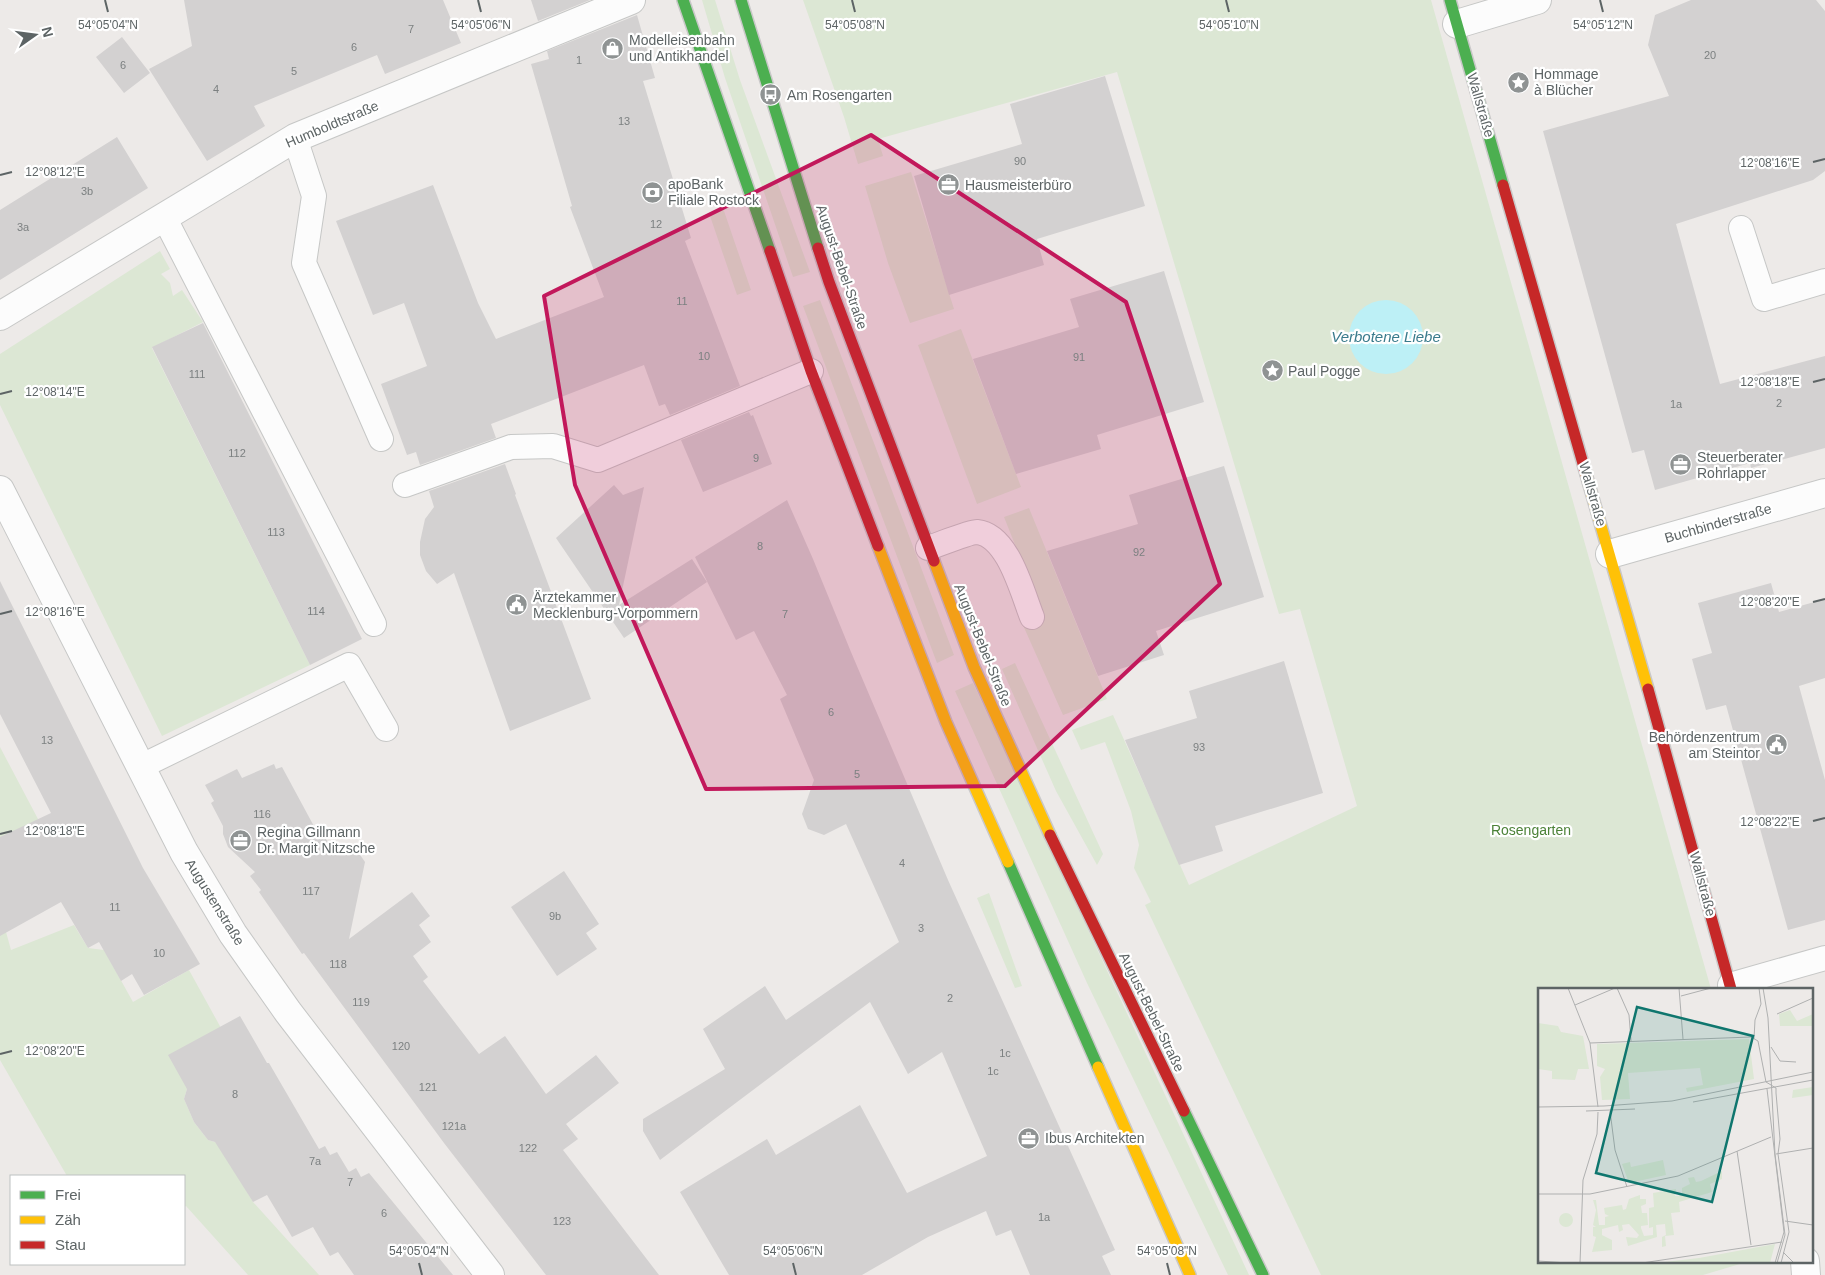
<svg xmlns="http://www.w3.org/2000/svg" width="1825" height="1275" font-family="Arial,sans-serif">
<style>
.green{fill:#dce7d4}
.water{fill:#bdf0f6}
.building{fill:#d3d1d1}
.lines{fill:none;stroke-linecap:round;stroke-linejoin:round}
.lane-casing{stroke:#c6c7c6;stroke-width:26}
.street-casing{stroke:#c6c7c6;stroke-width:30}
.fast-casing{stroke:#c9c8c8;stroke-width:14}
.slow-casing{stroke:#c9c8c8;stroke-width:14}
.jam-casing{stroke:#c9c8c8;stroke-width:14}
.lane{stroke:#fcfcfc;stroke-width:24}
.street{stroke:#fcfcfc;stroke-width:28}
.fast{stroke:#4caf50;stroke-width:11}
.slow{stroke:#ffc107;stroke-width:11}
.jam{stroke:#c62828;stroke-width:11}
.marked{fill:#c2185b;fill-opacity:0.2;stroke:#c2185b;stroke-width:4;stroke-linejoin:round}
.ticks{fill:none;stroke:#5d6465;stroke-width:2}
.labels{text-anchor:middle;stroke-width:4.5;stroke-linejoin:round;paint-order:stroke}
.number-label{font-size:11px;fill:#7c8081}
.poi-label{font-size:14px;fill:#5d6465;stroke:#fff;text-anchor:start}
.street-label{font-size:14px;fill:#5d6465;stroke:#fff}
.park-label{font-size:14px;fill:#4c8238;stroke:#fff}
.water-label{font-size:15px;font-style:italic;fill:#3a7b8c;stroke:#fff}
.inset-road{fill:none;stroke:#afb0b0;stroke-width:1}
.view{fill:#0f766e;fill-opacity:0.15;stroke:#0f766e;stroke-width:2.5}
.inset-edge{fill:none;stroke:#5d6465;stroke-width:2.5}
.ticks-label{font-size:12px;text-anchor:middle;fill:#5d6465;stroke:#fff;stroke-width:4.5;stroke-linejoin:round;paint-order:stroke}
</style>
<rect width="100%" height="100%" fill="#edeae8"/>
<path class="green" d="M 702,0 L 715,0 L 740,80 L 810,272 L 793,277 L 725,78 Z
M 803,0 L 1431,0 L 1711,989 L 1539,989 L 1539,1261 L 1750,1261 L 1703,1275 L 1321,1275 L 1145,905 L 1151,902 L 1134,868 L 1139,845 L 1131,811 L 1105,742 L 1081,750 L 1072,730 L 1113,715 L 1189,885 L 1357,806 L 1300,609 L 1279,614 L 1117,72 L 878,139 L 883,156 L 858,164 L 844,117 Z
M 911,172 L 954,309 L 910,323 L 888,263 L 865,186 Z
M 723,208 L 751,290 L 737,295 L 709,213 Z
M 160,251 L 170,269 L 161,274 L 170,283 L 173,296 L 182,290 L 203,322 L 152,348 L 310,665 L 162,736 L 0,405 L 0,354 Z
M 820,300 L 954,655 L 937,663 L 803,306 Z
M 961,329 L 1021,487 L 977,504 L 918,345 Z
M 1029,508 L 1107,699 L 1063,715 L 1022,623 L 1043,615 L 1004,517 Z
M 1015,663 L 1103,854 L 1097,865 L 1056,791 L 1002,669 Z
M 973,683 L 1249,1275 L 1228,1275 L 1087,983 L 955,691 Z
M 0,747 L 38,819 L 0,880 Z
M 989,893 L 1022,986 L 1015,988 L 977,898 Z
M 0,920 L 6,932 L 11,950 L 74,925 L 88,948 L 104,950 L 133,1002 L 189,970 L 221,1028 L 187,1089 L 184,1099 L 194,1122 L 208,1140 L 218,1143 L 253,1202 L 319,1275 L 248,1275 L 186,1206 L 184,1207 L 184,1176 L 67,1176 L 0,1060 Z"/>
<path class="water" d="M1349 337a37 37 0 1 1 74 0a37 37 0 1 1-74 0Z"/>
<path class="building" d="M 184,0 L 443,0 L 461,43 L 385,74 L 377,55 L 254,106 L 265,126 L 207,161 L 149,69 L 192,46 Z
M 531,0 L 590,0 L 538,21 Z
M 1691,0 L 1816,0 L 1825,11 L 1825,171 L 1813,180 L 1676,224 L 1720,384 L 1825,356 L 1825,448 L 1751,468 L 1750,463 L 1655,490 L 1644,450 L 1632,453 L 1543,131 L 1669,96 L 1648,45 L 1655,15 Z
M 637,15 L 655,78 L 643,81 L 691,238 L 685,241 L 740,386 L 670,415 L 665,404 L 659,406 L 644,365 L 491,424 L 496,438 L 420,465 L 416,452 L 407,455 L 381,384 L 427,366 L 404,303 L 373,315 L 336,221 L 433,185 L 478,303 L 496,339 L 604,297 L 570,207 L 572,206 L 531,64 L 549,59 L 547,51 Z
M 122,37 L 150,73 L 124,93 L 96,57 Z
M 1105,76 L 1145,206 L 1037,239 L 1044,265 L 949,295 L 914,176 L 1022,144 L 1010,104 Z
M 117,137 L 148,188 L 0,280 L 0,210 Z
M 1164,271 L 1204,402 L 1097,435 L 1101,449 L 1016,474 L 973,359 L 1079,327 L 1070,299 Z
M 203,323 L 362,639 L 310,665 L 152,347 Z
M 749,412 L 751,416 L 753,415 L 772,464 L 703,492 L 681,440 Z
M 505,464 L 516,494 L 515,495 L 591,699 L 510,731 L 454,573 L 437,584 L 426,571 L 420,555 L 420,542 L 425,519 L 434,507 L 429,491 Z
M 1224,466 L 1264,597 L 1156,631 L 1164,655 L 1098,676 L 1047,551 L 1138,524 L 1129,495 Z
M 614,485 L 623,495 L 644,487 L 619,605 L 692,559 L 707,582 L 624,638 L 556,538 Z
M 787,500 L 813,559 L 851,652 L 948,880 L 1115,1250 L 1102,1256 L 1111,1275 L 1030,1275 L 1011,1230 L 996,1236 L 986,1211 L 928,1237 L 862,1275 L 729,1275 L 680,1192 L 767,1139 L 776,1155 L 860,1105 L 907,1193 L 987,1156 L 942,1052 L 908,1074 L 870,1002 L 660,1160 L 643,1131 L 643,1119 L 725,1069 L 703,1029 L 765,986 L 786,1020 L 899,942 L 846,824 L 824,835 L 808,829 L 802,814 L 814,780 L 780,699 L 787,695 L 754,631 L 736,640 L 695,557 Z
M 0,581 L 143,868 L 200,964 L 144,995 L 132,974 L 121,981 L 99,942 L 88,948 L 61,902 L 0,936 L 0,837 L 51,813 L 0,714 Z
M 1771,583 L 1779,612 L 1825,599 L 1825,678 L 1799,686 L 1825,780 L 1825,920 L 1788,930 L 1726,705 L 1706,710 L 1692,659 L 1712,653 L 1698,603 Z
M 1284,661 L 1323,793 L 1215,826 L 1223,851 L 1179,865 L 1125,740 L 1197,718 L 1189,691 Z
M 274,764 L 276,769 L 282,767 L 316,830 L 319,828 L 328,842 L 354,846 L 365,862 L 349,939 L 412,892 L 430,916 L 419,925 L 431,942 L 413,956 L 428,977 L 423,981 L 479,1054 L 505,1036 L 546,1094 L 596,1055 L 619,1083 L 566,1124 L 578,1139 L 563,1150 L 659,1275 L 546,1275 L 444,1143 L 304,953 L 302,954 L 259,892 L 261,890 L 250,876 L 255,872 L 228,847 L 223,834 L 223,826 L 211,803 L 214,801 L 205,785 L 237,769 L 242,778 Z
M 564,871 L 599,924 L 586,933 L 597,949 L 557,976 L 511,907 Z
M 240,1016 L 267,1063 L 269,1063 L 319,1149 L 325,1146 L 330,1155 L 337,1152 L 349,1172 L 356,1168 L 361,1177 L 369,1173 L 453,1275 L 354,1275 L 338,1252 L 330,1256 L 313,1227 L 292,1237 L 267,1195 L 253,1202 L 215,1142 L 208,1140 L 194,1122 L 184,1099 L 187,1089 L 168,1055 Z"/>
<g class="lines">
<defs>
<path id="lane" d="M 295,138 L 314,196 L 304,263 L 381,439
M 164,217 L 374,624
M 1741,228 L 1764,299 L 1825,281
M 405,485 L 511,447 L 553,446 L 598,460 L 811,371
M 928,548 C 938,545 969,532 977,532 C 1008,535 1022,592 1032,617
M 140,767 L 349,665 L 386,729
M 1730,985 L 1825,958"/>
<path id="street" d="M 1457,24 L 1537,0
M 0,316 L 295,138 L 631,0
M 0,490 L 184,852 L 233,934 L 288,1012 L 490,1275
M 1610,554 L 1825,493
M 1805,1261 L 1806,1275"/>
<path id="fast" d="M 683,0 L 770,251
M 741,0 L 818,248
M 1450,0 L 1503,185
M 1008,862 L 1098,1067
M 1184,1111 L 1263,1275"/>
<path id="slow" d="M 1586,474 L 1648,689
M 878,546 L 946,722 L 1008,862
M 934,561 L 974,667 L 1050,835
M 1098,1067 L 1190,1275"/>
<path id="jam" d="M 1503,185 L 1586,474
M 818,248 L 829,282 L 934,561
M 770,251 L 811,371 L 878,546
M 1648,689 L 1731,989
M 1050,835 L 1184,1111"/>
</defs>
<use href="#lane" class="lane-casing"/>
<use href="#street" class="street-casing"/>
<use href="#fast" class="fast-casing"/>
<use href="#slow" class="slow-casing"/>
<use href="#jam" class="jam-casing"/>
<use href="#lane" class="lane"/>
<use href="#street" class="street"/>
<use href="#fast" class="fast"/>
<use href="#slow" class="slow"/>
<use href="#jam" class="jam"/>
</g>
<path class="marked" d="M 871,135 L 1126,302 L 1220,584 L 1005,786 L 706,789 L 575,485 L 544,296 Z"/>
<path class="ticks" d="M 105,0 L 108,12M 478,0 L 481,12M 852,0 L 855,12M 1226,0 L 1229,12M 1600,0 L 1603,12M 1813,162 L 1825,159M 0,175 L 12,172M 1813,382 L 1825,379M 0,394 L 12,391M 1813,602 L 1825,599M 0,614 L 12,611M 1813,821 L 1825,818M 0,834 L 12,831M 0,1054 L 12,1051M 419,1263 L 422,1275M 793,1263 L 796,1275M 1167,1263 L 1170,1275"/>
<defs>
<symbol id="shop-disc" viewBox="-11 -11 22 22"><circle r="9.5" fill="#8f9393" stroke="#fff"/><path d="M-5-2.5h2.3a2.7 3.5 0 0 1 5.4 0H5L5.5 6h-11ZM-1.5-2.5h3a1.5 2.3 0 0 0-3 0Z" fill="#fff"/></symbol>
<symbol id="sight-disc" viewBox="-11 -11 22 22"><circle r="9.5" fill="#8f9393" stroke="#fff"/><path d="M0-6L1.8-2.2L6-1.7L2.9 1.2L3.7 5.4L0 3.3L-3.7 5.4L-2.9 1.2L-6-1.7L-1.8-2.2Z" fill="#fff"/></symbol>
<symbol id="bus-disc" viewBox="-11 -11 22 22"><circle r="9.5" fill="#8f9393" stroke="#fff"/><path d="M-5-6H5V4H4V6H2V4H-2V6H-4V4H-5ZM-3.5-4V0h7V-4ZM-3.5 1.2v1.5H-2V1.2ZM2 1.2v1.5H3.5V1.2Z" fill="#fff"/></symbol>
<symbol id="office-disc" viewBox="-11 -11 22 22"><circle r="9.5" fill="#8f9393" stroke="#fff"/><path d="M-6-3h4V-5.5h4V-3h4V5H-6ZM-1-4.5V-3h2v-1.5ZM-6 0V1H6V0Z" fill="#fff"/></symbol>
<symbol id="bank-disc" viewBox="-11 -11 22 22"><circle r="9.5" fill="#8f9393" stroke="#fff"/><path d="M-6-4H6V4H-6ZM0-2.3a2.3 2.3 0 1 0 0 4.6a2.3 2.3 0 1 0 0-4.6Z" fill="#fff"/></symbol>
<symbol id="civic-disc" viewBox="-11 -11 22 22"><circle r="9.5" fill="#8f9393" stroke="#fff"/><path d="M-.6-6.5H3V-4.5H.6V-3L4-1V1h2V6H-6V1h2V-1L-.6-3ZM-1.2 2.5V6h2.4V2.5Z" fill="#fff"/></symbol>
</defs>
<g fill-rule="evenodd">
<use href="#shop-disc" x="600" y="36" width="25" height="25"/>
<use href="#sight-disc" x="1506" y="70" width="25" height="25"/>
<use href="#bus-disc" x="758" y="82" width="25" height="25"/>
<use href="#office-disc" x="936" y="172" width="25" height="25"/>
<use href="#bank-disc" x="640" y="180" width="25" height="25"/>
<use href="#sight-disc" x="1260" y="358" width="25" height="25"/>
<use href="#office-disc" x="1668" y="452" width="25" height="25"/>
<use href="#civic-disc" x="504" y="592" width="25" height="25"/>
<use href="#civic-disc" x="1764" y="732" width="25" height="25"/>
<use href="#office-disc" x="228" y="828" width="25" height="25"/>
<use href="#office-disc" x="1016" y="1126" width="25" height="25"/>
</g>
<g class="labels">
<g class="number-label">
<text x="411" y="33">7</text>
<text x="354" y="51">6</text>
<text x="1710" y="59">20</text>
<text x="579" y="64">1</text>
<text x="123" y="69">6</text>
<text x="294" y="75">5</text>
<text x="216" y="93">4</text>
<text x="624" y="125">13</text>
<text x="1020" y="165">90</text>
<text x="87" y="195">3b</text>
<text x="656" y="228">12</text>
<text x="23" y="231">3a</text>
<text x="682" y="305">11</text>
<text x="704" y="360">10</text>
<text x="1079" y="361">91</text>
<text x="197" y="378">111</text>
<text x="1779" y="407">2</text>
<text x="1676" y="408">1a</text>
<text x="237" y="457">112</text>
<text x="756" y="462">9</text>
<text x="276" y="536">113</text>
<text x="760" y="550">8</text>
<text x="1139" y="556">92</text>
<text x="316" y="615">114</text>
<text x="785" y="618">7</text>
<text x="831" y="716">6</text>
<text x="47" y="744">13</text>
<text x="1199" y="751">93</text>
<text x="857" y="778">5</text>
<text x="262" y="818">116</text>
<text x="902" y="867">4</text>
<text x="311" y="895">117</text>
<text x="115" y="911">11</text>
<text x="555" y="920">9b</text>
<text x="921" y="932">3</text>
<text x="159" y="957">10</text>
<text x="338" y="968">118</text>
<text x="950" y="1002">2</text>
<text x="361" y="1006">119</text>
<text x="401" y="1050">120</text>
<text x="1005" y="1057">1c</text>
<text x="993" y="1075">1c</text>
<text x="428" y="1091">121</text>
<text x="235" y="1098">8</text>
<text x="454" y="1130">121a</text>
<text x="528" y="1152">122</text>
<text x="315" y="1165">7a</text>
<text x="350" y="1186">7</text>
<text x="384" y="1217">6</text>
<text x="1044" y="1221">1a</text>
<text x="562" y="1225">123</text>
</g>
<g class="poi-label">
<text x="629" y="45">Modelleisenbahn<tspan x="629" dy="16">und Antikhandel</tspan></text>
<text x="1534" y="79">Hommage<tspan x="1534" dy="16">à Blücher</tspan></text>
<text x="787" y="100">Am Rosengarten</text>
<text x="668" y="189">apoBank<tspan x="668" dy="16">Filiale Rostock</tspan></text>
<text x="965" y="190">Hausmeisterbüro</text>
<text x="1288" y="376">Paul Pogge</text>
<text x="1697" y="462">Steuerberater<tspan x="1697" dy="16">Rohrlapper</tspan></text>
<text x="533" y="602">Ärztekammer<tspan x="533" dy="16">Mecklenburg-Vorpommern</tspan></text>
<text x="1760" y="742" text-anchor="end">Behördenzentrum<tspan x="1760" dy="16">am Steintor</tspan></text>
<text x="257" y="837">Regina Gillmann<tspan x="257" dy="16">Dr. Margit Nitzsche</tspan></text>
<text x="1045" y="1143">Ibus Architekten</text>
</g>
<g class="street-label">
<text transform="translate(1481 105) rotate(74)" y="5">Wallstraße</text>
<text transform="translate(332 124) rotate(-23)" y="5">Humboldtstraße</text>
<text transform="translate(842 267) rotate(71)" y="5">August-Bebel-Straße</text>
<text transform="translate(1593 494) rotate(74)" y="5">Wallstraße</text>
<text transform="translate(1718 523) rotate(-16)" y="5">Buchbinderstraße</text>
<text transform="translate(983 645) rotate(68)" y="5">August-Bebel-Straße</text>
<text transform="translate(1703 884) rotate(75)" y="5">Wallstraße</text>
<text transform="translate(215 902) rotate(58)" y="5">Augustenstraße</text>
<text transform="translate(1152 1012) rotate(64)" y="5">August-Bebel-Straße</text>
</g>
<g class="park-label">
<text x="1531" y="835">Rosengarten</text>
</g>
<g class="water-label">
<text x="1386" y="342">Verbotene Liebe</text>
</g>
</g>
<g transform="translate(1538 988)">
<rect width="275" height="275" fill="#edeae8"/>
<path d="M 252,22 L 259,33 L 275,26 L 275,38 L 242,38 L 241,26 ZM 0,35 L 20,38 L 23,44 L 45,48 L 51,81 L 40,81 L 37,92 L 14,91 L 14,83 L 0,81 ZM 211,51 L 216,91 L 149,104 L 148,100 L 165,97 L 162,80 L 90,85 L 92,111 L 64,112 L 62,89 L 67,81 L 59,78 L 59,56 ZM 275,99 L 275,107 L 254,110 L 255,102 ZM 125,172 L 128,187 L 91,195 L 84,176 L 92,174 L 93,179 ZM 184,183 L 184,191 L 172,196 L 174,204 L 141,214 L 142,224 L 133,225 L 136,247 L 127,248 L 128,258 L 124,259 L 124,249 L 128,247 L 127,236 L 118,237 L 119,249 L 90,258 L 88,249 L 99,250 L 101,247 L 91,236 L 84,237 L 85,242 L 81,244 L 80,237 L 64,241 L 64,247 L 74,252 L 74,262 L 54,264 L 58,249 L 55,248 L 55,239 L 58,239 L 55,237 L 58,222 L 55,212 L 58,212 L 61,237 L 67,237 L 67,229 L 71,228 L 67,226 L 66,220 L 84,217 L 85,222 L 88,221 L 91,211 L 102,207 L 102,211 L 108,211 L 108,216 L 103,218 L 104,225 L 109,225 L 110,237 L 103,238 L 103,240 L 106,248 L 115,247 L 115,239 L 111,240 L 111,220 L 116,219 L 115,205 L 138,201 L 137,208 L 140,208 L 144,206 L 144,200 L 152,196 L 150,190 L 156,189 L 158,194 L 163,193 ZM21 232a7 7 0 1 1 14 0a7 7 0 1 1-14 0ZM 237,256 L 232,275 L 118,275 L 161,270 Z" fill="#dce7d4"/>
<path class="inset-road" d="M 30,0 L 52,55 L 60,119M 79,0 L 91,27 L 93,53M 141,0 L 145,51M 225,0 L 230,30 L 237,166 L 247,247 L 239,275M 143,8 L 173,0M 37,17 L 77,0M 239,26 L 275,10M 216,51 L 217,32 L 223,16 L 221,0M 52,55 L 213,49 L 220,53 L 228,94 L 238,100 L 238,105 L 242,151 L 240,166 L 251,244 L 243,275M 233,59 L 242,73 L 258,74M 229,101 L 246,244 L 237,275M 155,114 L 275,92M 0,119 L 66,118 L 134,113 L 275,84M 48,123 L 97,121M 72,123 L 77,162 L 89,199M 199,163 L 213,257M 238,166 L 275,160M 0,206 L 52,206 L 140,188 L 233,149M 247,233 L 275,237M 245,264 L 256,275M 0,273 L 30,275M 42,275 L 45,192 L 59,146 L 60,124M 104,275 L 244,254"/>
<path class="view" d="M 99,19 L 215,48 L 174,214 L 58,185 Z"/>
<rect width="275" height="275" class="inset-edge"/>
</g>
<g class="ticks-label">
<text x="108" y="29">54°05'04"N</text>
<text x="481" y="29">54°05'06"N</text>
<text x="855" y="29">54°05'08"N</text>
<text x="1229" y="29">54°05'10"N</text>
<text x="1603" y="29">54°05'12"N</text>
<text x="1770" y="167">12°08'16"E</text>
<text x="55" y="176">12°08'12"E</text>
<text x="1770" y="386">12°08'18"E</text>
<text x="55" y="396">12°08'14"E</text>
<text x="1770" y="606">12°08'20"E</text>
<text x="55" y="616">12°08'16"E</text>
<text x="1770" y="826">12°08'22"E</text>
<text x="55" y="835">12°08'18"E</text>
<text x="55" y="1055">12°08'20"E</text>
<text x="419" y="1255">54°05'04"N</text>
<text x="793" y="1255">54°05'06"N</text>
<text x="1167" y="1255">54°05'08"N</text>
</g>
<rect x="10" y="1175" width="175" height="90" fill="#ffffff" stroke="#bec1c1"/>
<rect x="20" y="1191" width="25" height="8" fill="#4caf50" stroke="#bec1c1"/>
<text x="55" y="1200" font-size="15" fill="#5d6465">Frei</text>
<rect x="20" y="1216" width="25" height="8" fill="#ffc107" stroke="#bec1c1"/>
<text x="55" y="1225" font-size="15" fill="#5d6465">Zäh</text>
<rect x="20" y="1241" width="25" height="8" fill="#c62828" stroke="#bec1c1"/>
<text x="55" y="1250" font-size="15" fill="#5d6465">Stau</text>
<g transform="translate(35 35) rotate(76)" stroke="#ffffff" stroke-width="4" paint-order="stroke">
<path d="M0-4L9 19L0 12L-9 19Z" fill="#5d6465"/>
<text y="-8" font-size="14" font-weight="bold" text-anchor="middle" fill="#5d6465">N</text>
</g>
</svg>
